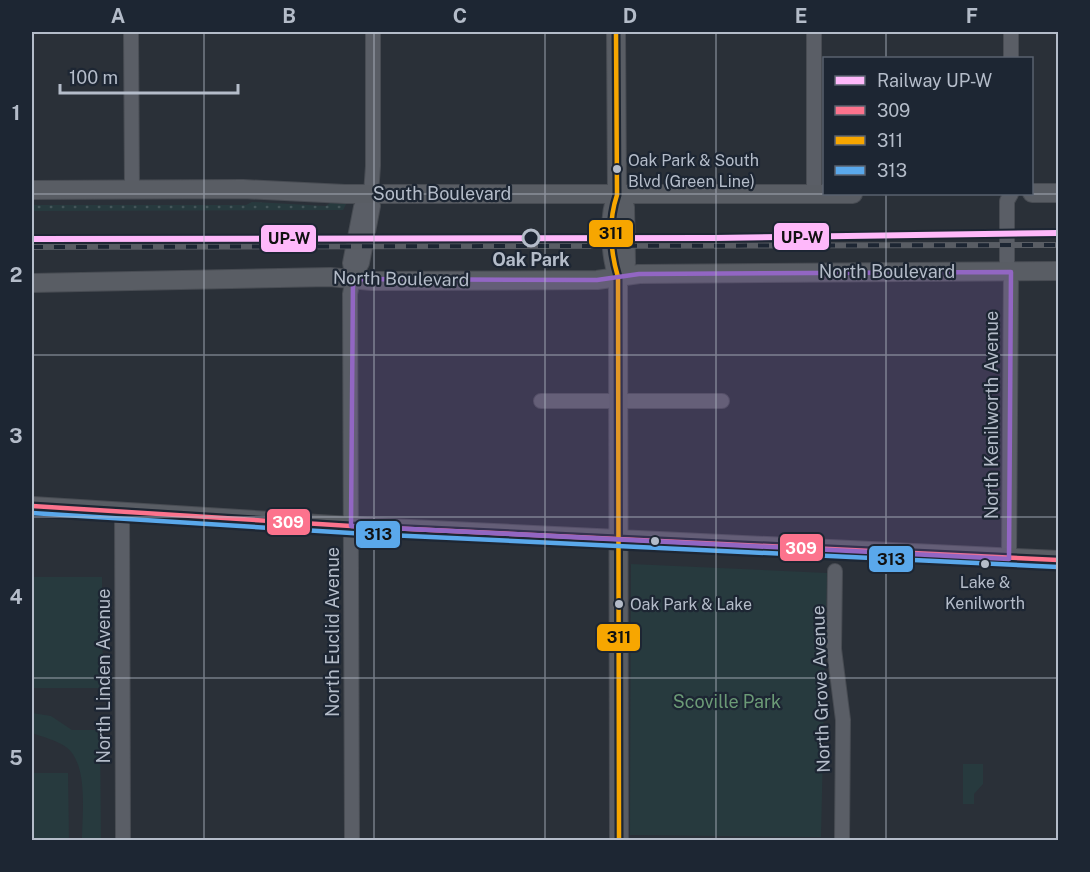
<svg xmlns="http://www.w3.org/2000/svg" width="1090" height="872" font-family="'Public Sans',sans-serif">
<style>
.grass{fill:url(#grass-dots)}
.park{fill:#273a3e}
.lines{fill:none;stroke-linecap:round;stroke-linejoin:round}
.street-casing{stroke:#484c53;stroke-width:16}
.secondary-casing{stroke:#484c53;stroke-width:20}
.street{stroke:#5a5e66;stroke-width:14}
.secondary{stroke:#595d64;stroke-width:18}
.rail-casing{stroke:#595d64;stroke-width:6}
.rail{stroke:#1d2633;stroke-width:4;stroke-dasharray:11;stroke-linecap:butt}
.bus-1-casing{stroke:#1d2633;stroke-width:9}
.bus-2-casing{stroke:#1d2633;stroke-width:9}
.bus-3-casing{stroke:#1d2633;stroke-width:9}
.bus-1{stroke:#fc738d;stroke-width:4.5}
.bus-2{stroke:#f7a600;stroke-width:4.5}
.bus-3{stroke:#5aa8eb;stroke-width:4.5}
.rail-1-casing{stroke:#1d2633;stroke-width:10}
.rail-1{stroke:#feb8fa;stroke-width:6}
.marked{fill:#9266c3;fill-opacity:0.2;stroke:#9266c3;stroke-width:4.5;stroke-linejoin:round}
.grid{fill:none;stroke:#b4bcc9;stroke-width:1.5;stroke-opacity:0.55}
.bus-dot{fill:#b4bcc9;stroke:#1d2633;stroke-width:2}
.stop-dot{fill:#1d2633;stroke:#b4bcc9;stroke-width:3}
.labels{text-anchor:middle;stroke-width:4.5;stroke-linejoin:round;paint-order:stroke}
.bus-label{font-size:16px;fill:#b4bcc9;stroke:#1d2633;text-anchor:start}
.street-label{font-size:18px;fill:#b4bcc9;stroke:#1d2633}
.stop-label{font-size:18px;font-weight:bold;fill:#b4bcc9;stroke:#1d2633}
.park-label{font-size:18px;fill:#6b9a76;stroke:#1d2633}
.line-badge{stroke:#1d2633;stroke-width:2}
.badge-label{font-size:16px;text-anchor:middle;font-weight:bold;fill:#fff}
.pale-badge-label{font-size:16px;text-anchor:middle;font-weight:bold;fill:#111}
.neatline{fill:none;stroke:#b4bcc9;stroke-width:2}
.grid-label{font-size:20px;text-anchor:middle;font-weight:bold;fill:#b4bcc9}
</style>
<defs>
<pattern id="grass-dots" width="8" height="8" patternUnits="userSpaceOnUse" patternTransform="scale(1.5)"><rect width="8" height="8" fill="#273a3e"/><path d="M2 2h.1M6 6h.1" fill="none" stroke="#445559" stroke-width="1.8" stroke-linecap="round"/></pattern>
</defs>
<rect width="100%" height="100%" fill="#2a3038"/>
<path class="grass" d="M 252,202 L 326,206 L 330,203 L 346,204 L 343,210 L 32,211 L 32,205 L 246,205 Z"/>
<path class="park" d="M 631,564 L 827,573 L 821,837 L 630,835 Z
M 32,577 L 102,577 L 103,688 L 32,688 Z
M 32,713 L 51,716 L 72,730 L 100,730 L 101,840 L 82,840 C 82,815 89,764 66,747 C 56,740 43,737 32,733 Z
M 963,764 L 983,764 L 983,784 L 974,794 L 974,804 L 963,804 Z
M 32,773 L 68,773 L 69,840 L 32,840 Z"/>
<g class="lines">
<defs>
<path id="street" d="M 131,32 L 132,190
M 814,32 L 814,194
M 1011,32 L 1011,58
M 353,279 L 350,263 L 361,207 L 371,194
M 541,401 L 722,401
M 122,511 L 123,840
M 1009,559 L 1011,272 L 1007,263 L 1007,201 L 1011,194
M 835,571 L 834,649 L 843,720 L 842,840
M 352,840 L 350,294 L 353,279 L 362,263 L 373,206 L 371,194 L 373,166 L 373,32"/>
<path id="secondary" d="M 616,32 L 617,195 C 608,216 610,255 618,277 L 619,840
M 32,190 L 243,189 L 345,194 L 853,194
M 1032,193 L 1058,193
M 617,195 L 625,207 L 626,263 L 618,277
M 32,283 L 330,277 L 372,281 L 597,280 L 639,274 L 1058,271
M 32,506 L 367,527 L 1058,560"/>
</defs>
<use href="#street" class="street-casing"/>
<use href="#secondary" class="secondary-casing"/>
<use href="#street" class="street"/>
<use href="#secondary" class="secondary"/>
<defs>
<path id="rail" d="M 32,247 L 1058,245"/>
</defs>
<use href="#rail" class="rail-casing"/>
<use href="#rail" class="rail"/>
<defs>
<path id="bus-1" d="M 32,506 L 367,527 L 1058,560"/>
<path id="bus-2" d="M 616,32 L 617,195 C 608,222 610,250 618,277 L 619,840"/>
<path id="bus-3" d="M 32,513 L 367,534 L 1058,567"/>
</defs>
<use href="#bus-1" class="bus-1-casing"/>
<use href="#bus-2" class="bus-2-casing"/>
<use href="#bus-3" class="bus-3-casing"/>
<use href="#bus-1" class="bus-1"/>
<use href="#bus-2" class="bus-2"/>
<use href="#bus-3" class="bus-3"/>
<defs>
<path id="rail-1" d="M 32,239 L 714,238 L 1058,233"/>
</defs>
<use href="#rail-1" class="rail-1-casing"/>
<use href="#rail-1" class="rail-1"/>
</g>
<path class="marked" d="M 1011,272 L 1009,559 L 351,526 L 353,279 L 597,280 L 639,274 Z"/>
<path class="grid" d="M 204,32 L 204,840M 374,32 L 374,840M 545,32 L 545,840M 716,32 L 716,840M 886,32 L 886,58M 32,194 L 1058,194M 886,194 L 886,840M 32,355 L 1058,355M 32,517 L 1058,517M 32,678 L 1058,678"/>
<g class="bus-dot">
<circle cx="617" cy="169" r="5"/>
<circle cx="655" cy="541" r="5"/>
<circle cx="985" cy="564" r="5"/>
<circle cx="619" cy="604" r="5"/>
</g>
<circle class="stop-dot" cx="531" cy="238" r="8"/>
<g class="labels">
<g class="bus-label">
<text x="628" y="166">Oak Park &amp; South<tspan x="628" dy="21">Blvd (Green Line)</tspan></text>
<text x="985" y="588" text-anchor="middle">Lake &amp;<tspan x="985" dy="21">Kenilworth</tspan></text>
<text x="630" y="610">Oak Park &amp; Lake</text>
</g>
<g class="street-label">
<text x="442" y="200">South Boulevard</text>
<text x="887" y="278">North Boulevard</text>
<text transform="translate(401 279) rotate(1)" y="6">North Boulevard</text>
<text transform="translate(992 415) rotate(-90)" y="6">North Kenilworth Avenue</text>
<text transform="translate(333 632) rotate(-90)" y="6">North Euclid Avenue</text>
<text transform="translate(104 676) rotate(-90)" y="6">North Linden Avenue</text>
<text transform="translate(821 689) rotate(-92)" y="6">North Grove Avenue</text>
</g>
<g class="stop-label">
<text x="531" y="266">Oak Park</text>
</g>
<g class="park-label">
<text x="727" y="708">Scoville Park</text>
</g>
</g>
<g class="line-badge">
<rect x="588" y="219" width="46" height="29" rx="6" fill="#f7a600"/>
<rect x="773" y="222" width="57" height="29" rx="6" fill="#feb8fa"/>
<rect x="260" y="224" width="57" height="29" rx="6" fill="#feb8fa"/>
<rect x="266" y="508" width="45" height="28" rx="6" fill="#fc738d"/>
<rect x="355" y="520" width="46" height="29" rx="6" fill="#5aa8eb"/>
<rect x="779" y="533" width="45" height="29" rx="6" fill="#fc738d"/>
<rect x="868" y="545" width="46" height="28" rx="6" fill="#5aa8eb"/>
<rect x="596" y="623" width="45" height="29" rx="6" fill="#f7a600"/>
</g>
<g class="badge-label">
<text x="288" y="528">309</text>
<text x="801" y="554">309</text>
</g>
<g class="pale-badge-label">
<text x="611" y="239">311</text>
<text x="802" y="243">UP-W</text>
<text x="289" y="244">UP-W</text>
<text x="378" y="540">313</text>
<text x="891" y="565">313</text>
<text x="619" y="643">311</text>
</g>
<rect width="1090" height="872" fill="none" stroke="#1d2633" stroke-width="66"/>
<rect x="823" y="57" width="210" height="138" fill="#1d2633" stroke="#59626f" stroke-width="1.5"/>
<rect x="835" y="76" width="30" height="9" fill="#feb8fa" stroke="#59626f" stroke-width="1.5"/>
<text x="877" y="87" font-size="18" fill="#b4bcc9">Railway UP-W</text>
<rect x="835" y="106" width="30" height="9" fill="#fc738d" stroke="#59626f" stroke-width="1.5"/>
<text x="877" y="117" font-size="18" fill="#b4bcc9">309</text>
<rect x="835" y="136" width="30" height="9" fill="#f7a600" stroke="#59626f" stroke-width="1.5"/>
<text x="877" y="147" font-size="18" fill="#b4bcc9">311</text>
<rect x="835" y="166" width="30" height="9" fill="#5aa8eb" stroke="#59626f" stroke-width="1.5"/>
<text x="877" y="177" font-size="18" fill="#b4bcc9">313</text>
<path d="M60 84v9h178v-9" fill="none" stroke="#b4bcc9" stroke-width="3"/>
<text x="69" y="84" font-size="18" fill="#b4bcc9" stroke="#1d2633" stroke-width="4.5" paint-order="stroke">100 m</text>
<rect x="33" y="33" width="1024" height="806" class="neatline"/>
<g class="grid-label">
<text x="118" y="23">A</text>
<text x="289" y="23">B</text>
<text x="460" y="23">C</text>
<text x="630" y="23">D</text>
<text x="801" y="23">E</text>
<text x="972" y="23">F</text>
<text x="16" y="120">1</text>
<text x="16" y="282">2</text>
<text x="16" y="443">3</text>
<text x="16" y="604">4</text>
<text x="16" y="765">5</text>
</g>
</svg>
